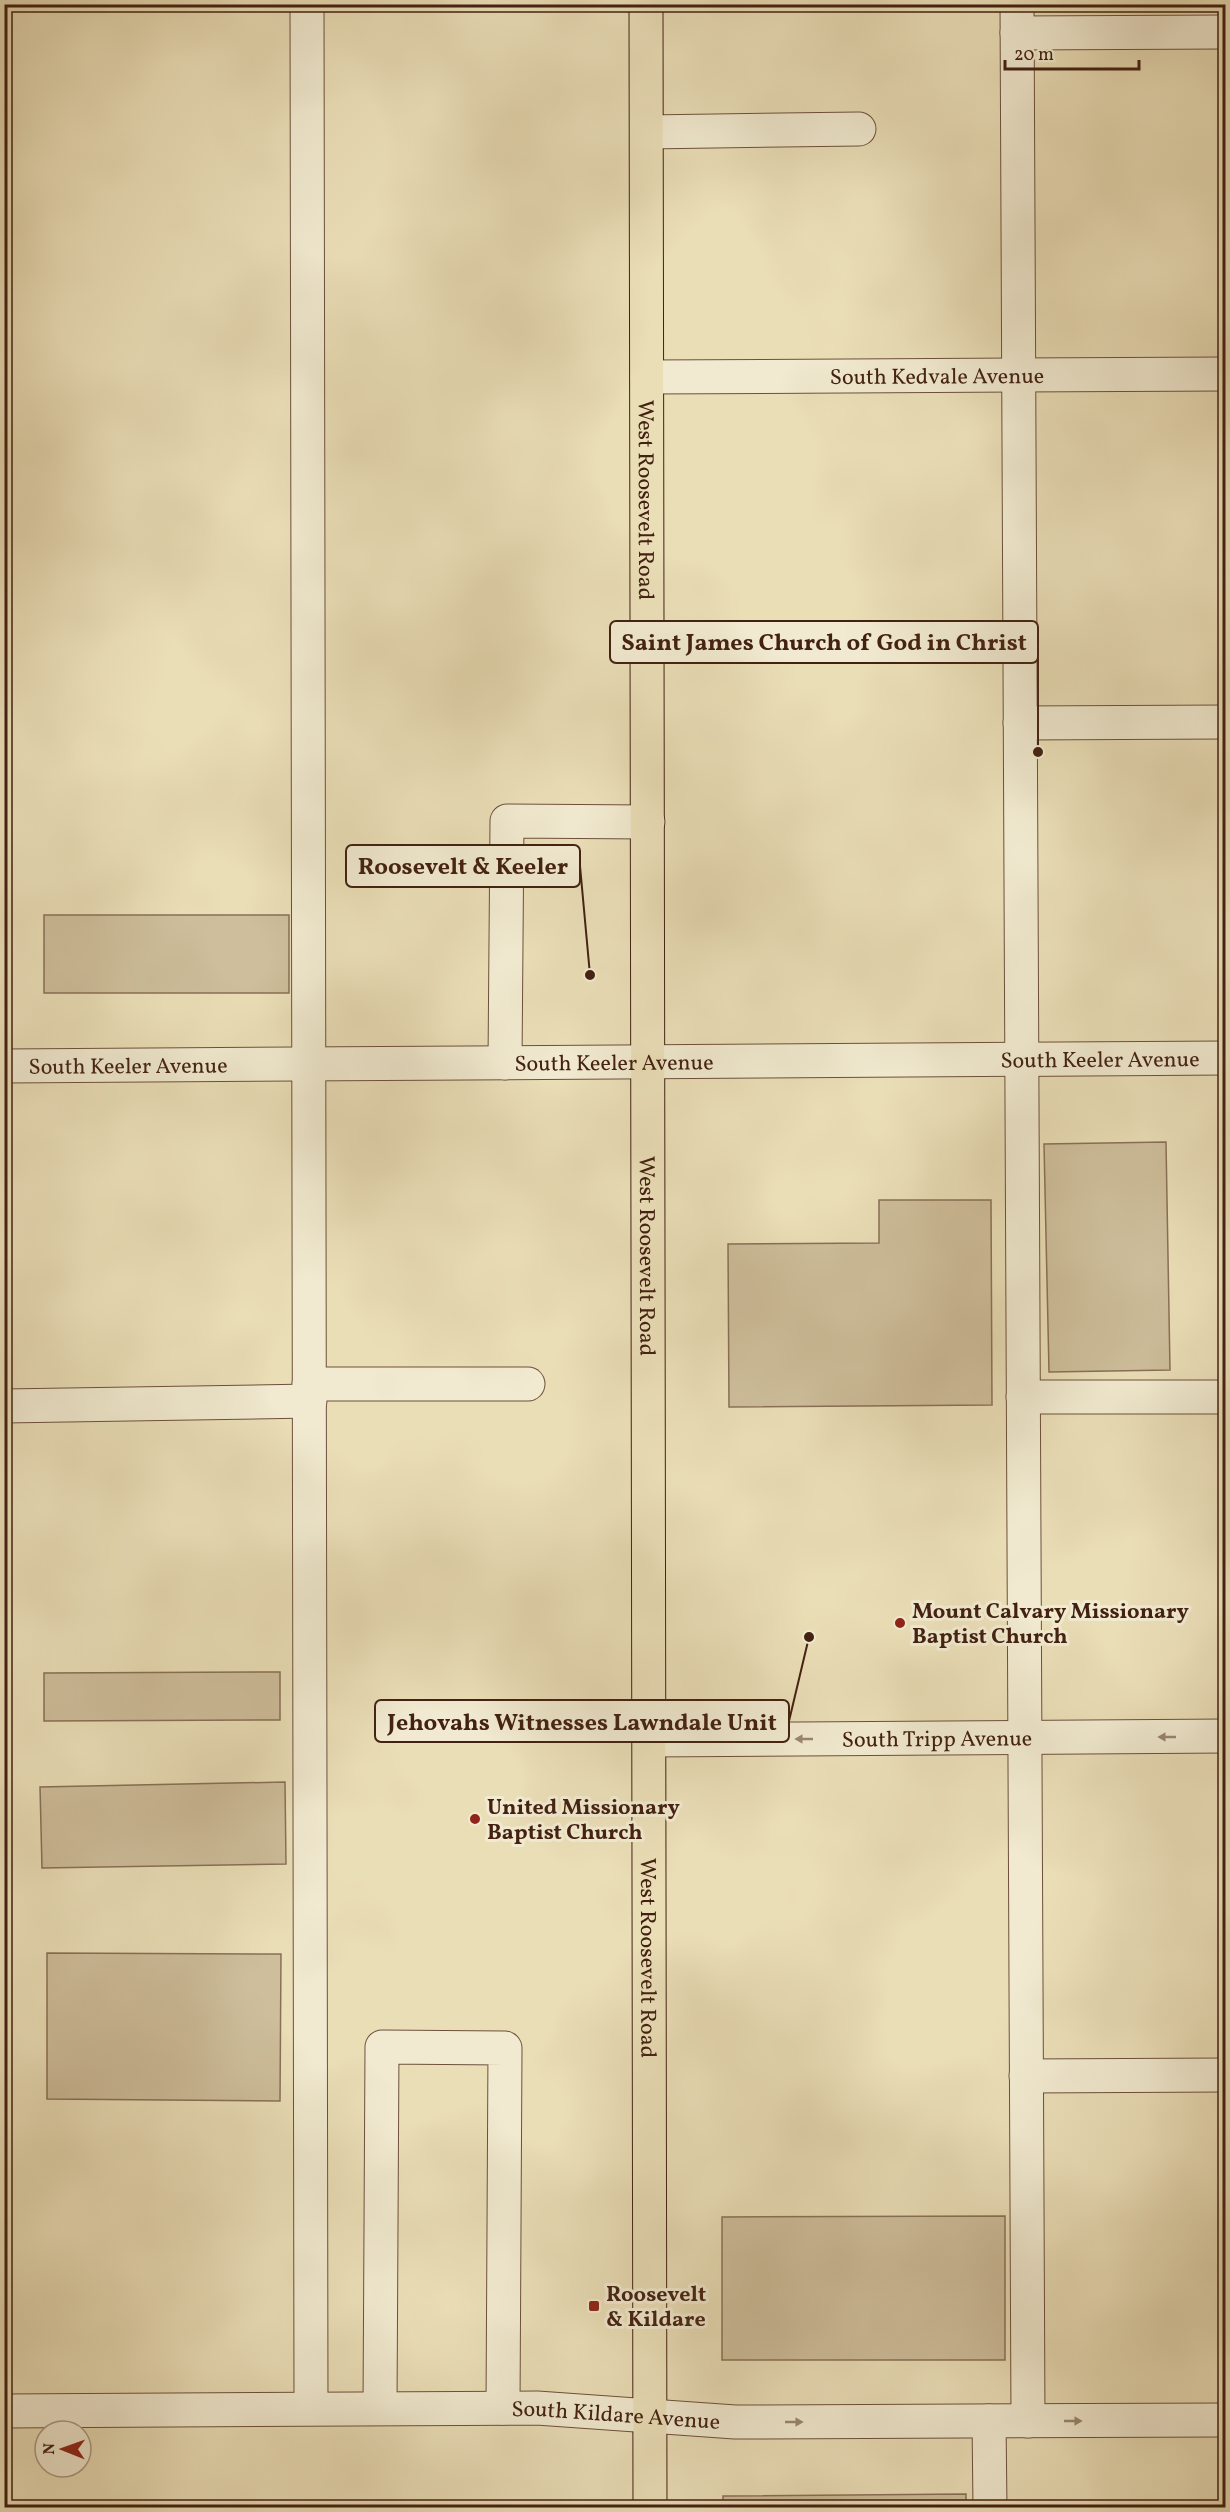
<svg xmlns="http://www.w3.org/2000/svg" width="1230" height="2512" font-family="Vollkorn,serif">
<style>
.green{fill:#cebe9b;stroke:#887056;stroke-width:1.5}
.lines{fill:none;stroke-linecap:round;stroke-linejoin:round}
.minor-casing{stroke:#6d503b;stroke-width:35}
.major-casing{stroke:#432112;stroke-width:35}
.minor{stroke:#f1ead0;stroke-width:33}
.major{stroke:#eadeb7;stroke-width:33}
.oneway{fill:#9a8671}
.poi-dot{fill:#8f2418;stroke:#f1ead0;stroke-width:2}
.labels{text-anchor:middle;stroke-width:6;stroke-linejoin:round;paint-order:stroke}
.street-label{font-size:22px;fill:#432112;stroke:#f1ead0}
.poi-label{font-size:22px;font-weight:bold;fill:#432112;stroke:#f1ead0;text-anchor:start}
.leader{fill:none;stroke:#432112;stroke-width:2}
.callout-dot{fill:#432112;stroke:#f1ead0;stroke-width:2}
.callout{fill:#f1ead0;stroke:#432112;stroke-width:2}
.callout-label{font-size:24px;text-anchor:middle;font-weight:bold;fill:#432112}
</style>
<rect width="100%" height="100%" fill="#eadeb7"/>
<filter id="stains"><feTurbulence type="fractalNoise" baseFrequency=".00333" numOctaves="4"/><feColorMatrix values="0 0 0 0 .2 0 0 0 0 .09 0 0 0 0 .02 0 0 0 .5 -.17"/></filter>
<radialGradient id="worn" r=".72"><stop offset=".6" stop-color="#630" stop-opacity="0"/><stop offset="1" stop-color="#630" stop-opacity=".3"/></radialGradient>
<path class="green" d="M 44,915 L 289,915 L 289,993 L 44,993 Z
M 1166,1142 L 1170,1370 L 1049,1372 L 1044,1144 Z
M 879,1200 L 991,1200 L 992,1405 L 729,1407 L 728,1244 L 879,1243 Z
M 280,1672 L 280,1720 L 44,1721 L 44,1673 Z
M 285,1782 L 286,1864 L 42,1868 L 40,1787 Z
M 47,1953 L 281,1954 L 280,2101 L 47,2099 Z
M 1005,2216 L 1005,2360 L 722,2360 L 722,2217 Z
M 966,2494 L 966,2507 L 723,2507 L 723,2496 Z"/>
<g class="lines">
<defs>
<g id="minor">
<path d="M 307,4 L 311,2408"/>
<path d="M 1017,4 L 1028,2421"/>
<path d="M 1017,33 L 1226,32"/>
<path d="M 647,132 L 859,129"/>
<path id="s1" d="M 647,377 L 1226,374"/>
<path d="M 1020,723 L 1226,722"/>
<path d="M 505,1063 L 507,821 L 648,822"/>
<path id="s2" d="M 4,1066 L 1226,1058"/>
<path d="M 309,1384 L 528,1384"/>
<path d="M 1023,1397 L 1226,1397"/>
<path d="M 4,1406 L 310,1401"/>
<path id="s3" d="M 649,1740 L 1226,1736"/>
<path d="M 1026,2076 L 1226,2075"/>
<path d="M 380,2408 L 382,2047 L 505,2048 L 503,2408"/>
<path id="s4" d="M 4,2411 L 537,2408 L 735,2422 L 1226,2420"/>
<path d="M 989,2421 L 990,2508"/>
</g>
<g id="major">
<path id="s5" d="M 646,4 L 650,2508"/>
</g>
</defs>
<use href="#minor" class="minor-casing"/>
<use href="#major" class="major-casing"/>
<use href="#minor" class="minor"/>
<use href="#major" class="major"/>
</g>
<defs><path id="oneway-solid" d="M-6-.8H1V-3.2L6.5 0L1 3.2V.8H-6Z" transform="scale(1.5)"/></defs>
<g class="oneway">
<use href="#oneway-solid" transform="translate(1167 1737) rotate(180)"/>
<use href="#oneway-solid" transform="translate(804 1739) rotate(180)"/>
<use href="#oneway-solid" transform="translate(1073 2421)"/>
<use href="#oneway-solid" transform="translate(794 2422)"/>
</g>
<g class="poi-dot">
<circle cx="900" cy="1623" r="6"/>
<circle cx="475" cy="1819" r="6"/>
<rect x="588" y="2300" width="12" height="12" rx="3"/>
</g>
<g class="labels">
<g class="street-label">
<text dy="8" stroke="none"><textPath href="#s1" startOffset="290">South Kedvale Avenue</textPath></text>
<text dy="8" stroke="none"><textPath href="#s5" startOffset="496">West Roosevelt Road</textPath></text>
<text dy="8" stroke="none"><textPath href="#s2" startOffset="1096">South Keeler Avenue</textPath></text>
<text dy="8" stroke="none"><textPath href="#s2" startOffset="610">South Keeler Avenue</textPath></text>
<text dy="8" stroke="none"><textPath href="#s2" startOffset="124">South Keeler Avenue</textPath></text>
<text dy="8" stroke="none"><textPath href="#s5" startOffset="1252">West Roosevelt Road</textPath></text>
<text dy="8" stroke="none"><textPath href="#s3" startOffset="288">South Tripp Avenue</textPath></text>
<text dy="8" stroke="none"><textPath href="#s5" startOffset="1954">West Roosevelt Road</textPath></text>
<text dy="8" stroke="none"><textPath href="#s4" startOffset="612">South Kildare Avenue</textPath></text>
</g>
<g class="poi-label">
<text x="912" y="1618">Mount Calvary Missionary<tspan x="912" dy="25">Baptist Church</tspan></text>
<text x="487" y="1814">United Missionary<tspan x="487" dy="25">Baptist Church</tspan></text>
<text x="606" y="2301">Roosevelt<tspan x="606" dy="25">&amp; Kildare</tspan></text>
</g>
</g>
<path class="leader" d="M1038 752L1038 642M590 975L580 866M809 1637L789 1721"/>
<g class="callout-dot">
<circle cx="1038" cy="752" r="6"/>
<circle cx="590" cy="975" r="6"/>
<circle cx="809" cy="1637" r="6"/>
</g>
<g class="callout">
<rect x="610" y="621" width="428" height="42" rx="6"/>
<rect x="346" y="845" width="234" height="42" rx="6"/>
<rect x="375" y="1700" width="414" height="42" rx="6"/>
</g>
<g class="callout-label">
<text x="824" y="650">Saint James Church of God in Christ</text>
<text x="463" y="874">Roosevelt &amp; Keeler</text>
<text x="582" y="1730">Jehovahs Witnesses Lawndale Unit</text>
</g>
<rect width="1230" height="2512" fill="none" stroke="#eadeb7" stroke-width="24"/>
<rect x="6" y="6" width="1218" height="2500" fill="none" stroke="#432112" stroke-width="3"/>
<rect x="12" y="12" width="1206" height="2488" fill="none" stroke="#432112" stroke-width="1.5"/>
<g transform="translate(63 2449) rotate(271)"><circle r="28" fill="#f1ead0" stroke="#ab9a84" stroke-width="1.5"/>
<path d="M0-4.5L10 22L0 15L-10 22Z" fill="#8f2418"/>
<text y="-9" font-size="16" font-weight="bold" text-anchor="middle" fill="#432112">N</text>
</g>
<path d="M1005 60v9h134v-9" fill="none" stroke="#432112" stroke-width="3"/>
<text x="1014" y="60" font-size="18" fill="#432112" stroke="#f1ead0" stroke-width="4.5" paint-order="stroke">20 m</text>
<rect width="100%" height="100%" filter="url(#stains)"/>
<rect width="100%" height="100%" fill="url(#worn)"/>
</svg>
